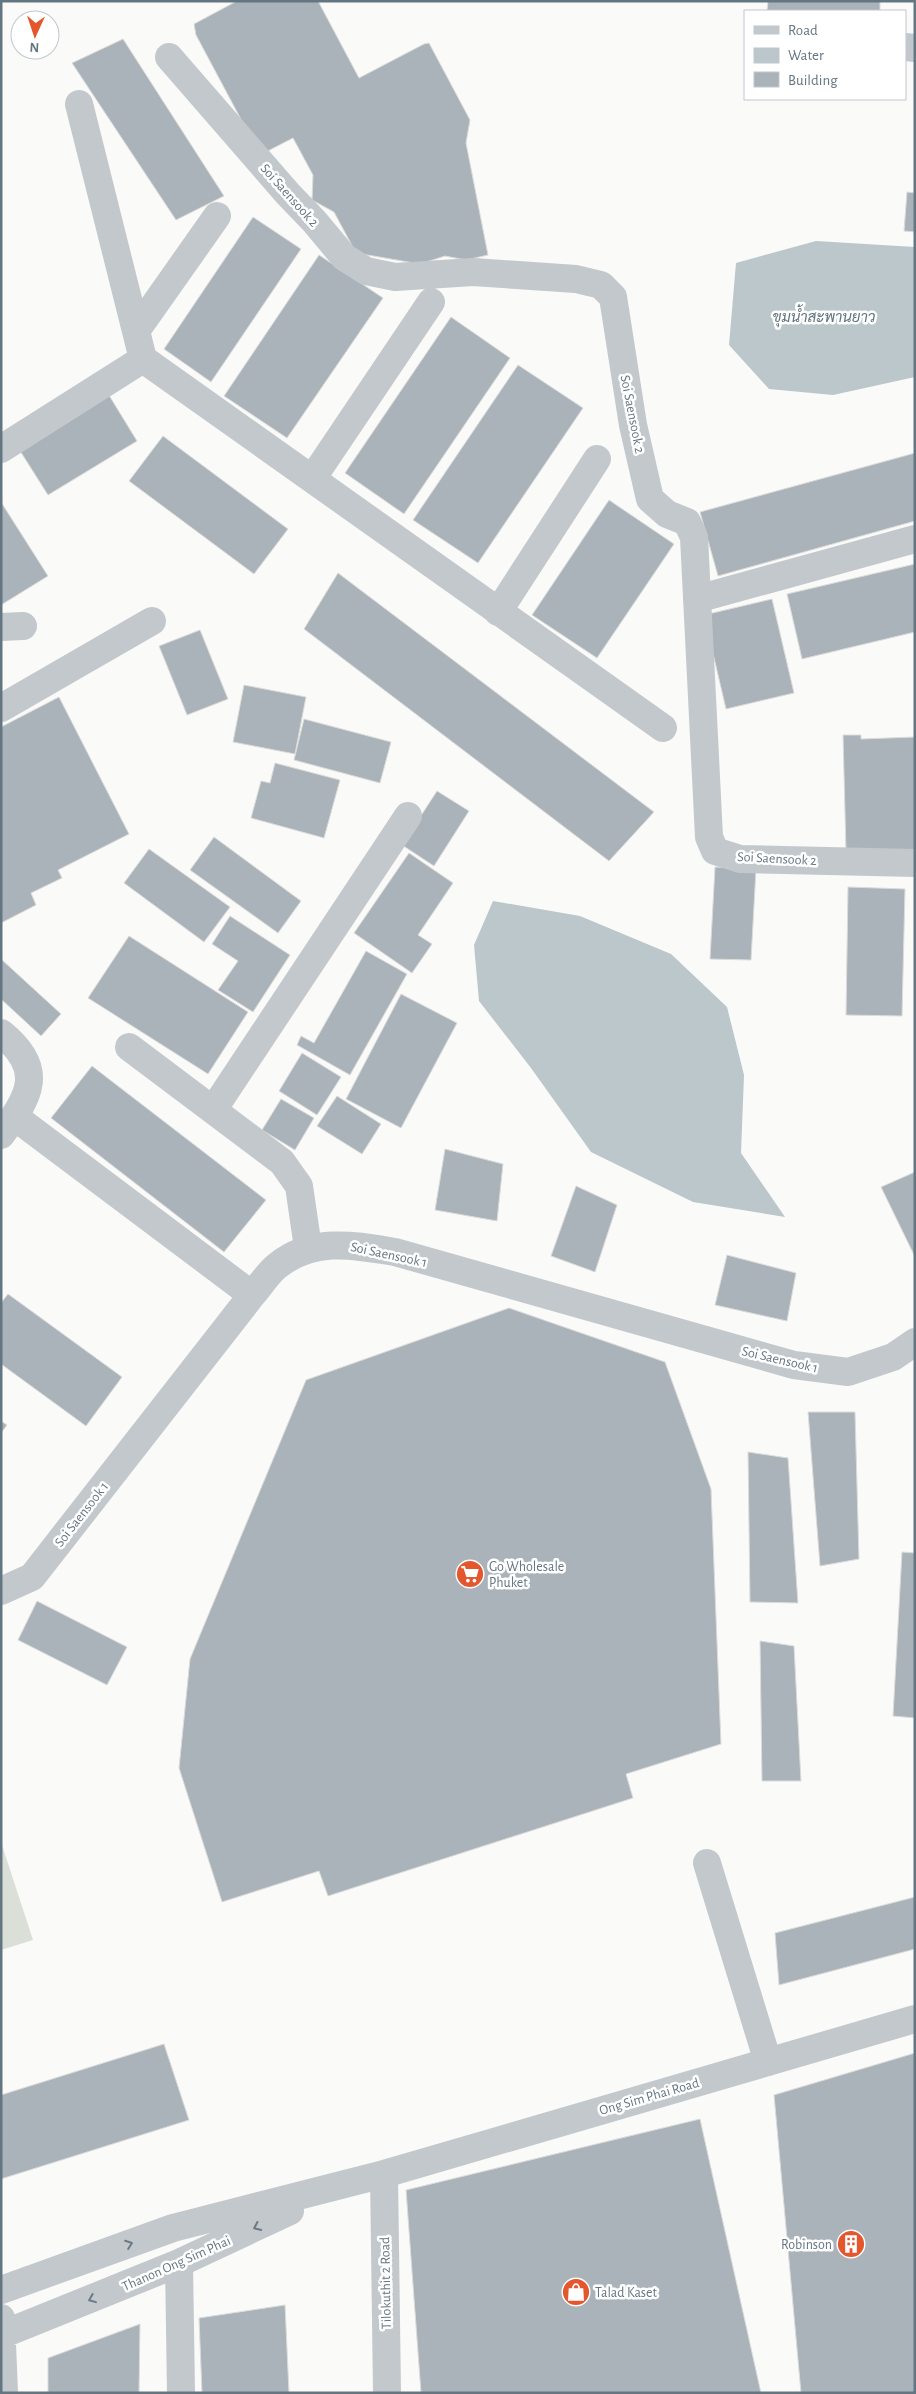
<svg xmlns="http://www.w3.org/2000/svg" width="916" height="2394" font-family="'Alegreya Sans',Sarabun,sans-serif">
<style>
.green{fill:#dadfd7}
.water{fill:#bbc7cb}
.building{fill:#aab3b9;stroke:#dcdcda}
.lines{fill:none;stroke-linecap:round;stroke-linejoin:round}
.minor{stroke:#c3c8cc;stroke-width:28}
.oneway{stroke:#6a7a87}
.labels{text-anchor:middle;stroke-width:5;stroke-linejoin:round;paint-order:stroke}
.street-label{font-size:14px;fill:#657683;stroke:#fff}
.poi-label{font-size:14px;fill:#657683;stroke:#fff;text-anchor:start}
.water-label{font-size:15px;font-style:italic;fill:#60757c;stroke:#fff}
</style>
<rect width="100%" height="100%" fill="#fafaf8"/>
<path class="green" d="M 1,1842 L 33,1940 L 1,1950 Z"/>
<path class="water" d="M 816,241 L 915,247 L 915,377 L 833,395 L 769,389 L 729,345 L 736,263 Z
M 493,901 L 580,916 L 671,954 L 727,1007 L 744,1075 L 741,1153 L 785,1217 L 693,1202 L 591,1152 L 531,1068 L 479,1001 L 474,945 Z"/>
<path class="building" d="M 237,1 L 318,1 L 359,78 L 424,44 L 429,43 L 470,120 L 466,143 L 488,255 L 466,260 L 445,256 L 420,264 L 356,253 L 334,212 L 312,200 L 313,175 L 293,138 L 260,155 L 196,35 L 194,24 Z
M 768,1 L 880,1 L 880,11 L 767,11 Z
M 123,39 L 224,196 L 176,220 L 72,63 Z
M 907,192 L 915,193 L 915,232 L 904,231 Z
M 253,217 L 301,249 L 211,382 L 164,349 Z
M 319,255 L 383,298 L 287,438 L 224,396 Z
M 451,317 L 510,358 L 404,514 L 345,473 Z
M 518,365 L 583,408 L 478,563 L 413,520 Z
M 107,392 L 137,441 L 48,495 L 17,446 Z
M 163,436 L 288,529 L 254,574 L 129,481 Z
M 915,453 L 915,521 L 718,576 L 700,512 Z
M 609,500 L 674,544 L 597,658 L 532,615 Z
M 1,502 L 48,576 L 1,605 Z
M 915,564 L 915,632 L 802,659 L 787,594 Z
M 338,573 L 654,812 L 609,861 L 304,629 Z
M 772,599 L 794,693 L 726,709 L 704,615 Z
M 200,630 L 228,699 L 187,715 L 159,646 Z
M 244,685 L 306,697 L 295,754 L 233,742 Z
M 59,697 L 129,834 L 58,870 L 62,878 L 31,893 L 36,905 L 1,923 L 1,727 Z
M 304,719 L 391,742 L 380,783 L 294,760 Z
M 843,735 L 861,735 L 861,739 L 915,737 L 915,851 L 846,852 Z
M 275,763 L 340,780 L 324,838 L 251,818 L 261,781 L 270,783 Z
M 437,791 L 469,811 L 434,866 L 402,845 Z
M 214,837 L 301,901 L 278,933 L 190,870 Z
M 149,849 L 230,907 L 204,942 L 124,883 Z
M 409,853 L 453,883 L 418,935 L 432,944 L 412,973 L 354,933 Z
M 715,867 L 756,869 L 751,960 L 710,959 Z
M 848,887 L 905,889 L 902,1016 L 846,1015 Z
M 230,916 L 290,955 L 253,1012 L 218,990 L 238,961 L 212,944 Z
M 129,936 L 248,1012 L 208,1074 L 88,998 Z
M 366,951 L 407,974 L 350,1075 L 297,1045 L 301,1036 L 314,1043 Z
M 1,959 L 61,1014 L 41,1036 L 1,999 Z
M 401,994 L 457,1023 L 401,1128 L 346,1099 Z
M 302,1053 L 341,1077 L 317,1115 L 279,1091 Z
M 92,1066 L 266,1200 L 224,1252 L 51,1118 Z
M 337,1096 L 381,1124 L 362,1154 L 317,1126 Z
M 281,1099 L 314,1118 L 295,1150 L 262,1130 Z
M 445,1149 L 503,1164 L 497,1221 L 435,1210 Z
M 915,1172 L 915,1257 L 881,1187 Z
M 576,1186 L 617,1205 L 595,1272 L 551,1256 Z
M 727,1255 L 796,1273 L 787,1321 L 715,1305 Z
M 8,1294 L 122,1377 L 86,1426 L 1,1364 L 1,1303 Z
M 509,1308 L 665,1362 L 711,1489 L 721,1744 L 626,1774 L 633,1798 L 328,1896 L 319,1871 L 222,1902 L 179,1768 L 190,1659 L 306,1380 Z
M 808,1412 L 855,1412 L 859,1559 L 820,1566 Z
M 1,1421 L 7,1425 L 1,1433 Z
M 748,1452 L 788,1458 L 798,1603 L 750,1602 Z
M 902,1552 L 915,1553 L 915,1718 L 893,1716 Z
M 37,1601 L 127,1647 L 107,1685 L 18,1640 Z
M 760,1641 L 794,1646 L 801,1781 L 762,1781 Z
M 915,1897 L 915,1949 L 779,1985 L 775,1933 Z
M 164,2044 L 189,2120 L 1,2179 L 1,2095 Z
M 915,2053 L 915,2393 L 801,2393 L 774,2095 Z
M 700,2119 L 761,2393 L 421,2393 L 406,2190 Z
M 285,2305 L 289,2393 L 202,2393 L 199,2318 Z
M 140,2324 L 139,2393 L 48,2393 L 48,2358 Z"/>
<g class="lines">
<path class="minor" d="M 905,47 L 915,48
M 169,57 L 288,194 L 314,221 L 344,257 L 366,271 L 395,277 L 473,272 L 576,279 L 601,285 L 613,297 L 633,425 L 650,499 L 667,514 L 687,522 L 694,537 L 709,837 L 715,851 L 740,859 L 915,863
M 79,104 L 143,359 L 663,728
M 136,331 L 217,216
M 1,449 L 143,359
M 312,479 L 431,302
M 697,599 L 915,539
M 498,612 L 597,459
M 1,627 L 23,626
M 1,708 L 152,621
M 1,1033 C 46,1069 30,1096 1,1135
M 129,1047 L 282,1162 L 299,1186 L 308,1248
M 213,1110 L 408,816
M 15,1117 L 252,1295
M 1,1591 L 32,1577 L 252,1295 C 260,1286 268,1273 277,1266 C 313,1237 353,1245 395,1252 L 794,1365 L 848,1372 L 893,1357 L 915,1342
M 707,1863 L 768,2062
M 384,2174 L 387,2393
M 179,2263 L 181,2393
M 1,2290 L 173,2228 L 384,2174 L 915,2019
M 1,2318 L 4,2393
M 1,2335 L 179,2263 L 290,2211"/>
</g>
<defs><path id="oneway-chevron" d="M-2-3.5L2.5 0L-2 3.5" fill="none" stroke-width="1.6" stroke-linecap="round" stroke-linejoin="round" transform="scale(1.25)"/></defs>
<g class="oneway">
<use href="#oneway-chevron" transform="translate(257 2227) rotate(155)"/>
<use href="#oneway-chevron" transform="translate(129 2244) rotate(-20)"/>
<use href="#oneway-chevron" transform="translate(92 2299) rotate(158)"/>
</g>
<defs>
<symbol id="supermarket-disc" viewBox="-11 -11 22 22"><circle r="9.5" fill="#e4572e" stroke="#fff"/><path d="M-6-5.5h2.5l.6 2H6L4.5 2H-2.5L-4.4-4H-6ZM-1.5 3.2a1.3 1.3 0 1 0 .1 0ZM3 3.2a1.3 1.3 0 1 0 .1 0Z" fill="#fff"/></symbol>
<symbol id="building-disc" viewBox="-11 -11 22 22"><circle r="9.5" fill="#e4572e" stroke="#fff"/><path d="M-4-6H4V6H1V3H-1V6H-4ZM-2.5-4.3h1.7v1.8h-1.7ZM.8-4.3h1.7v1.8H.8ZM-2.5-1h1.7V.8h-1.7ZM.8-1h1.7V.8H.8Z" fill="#fff"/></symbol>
<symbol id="shop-disc" viewBox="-11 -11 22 22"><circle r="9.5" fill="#e4572e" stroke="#fff"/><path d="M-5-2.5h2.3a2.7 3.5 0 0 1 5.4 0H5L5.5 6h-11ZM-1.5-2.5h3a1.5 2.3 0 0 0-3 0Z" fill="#fff"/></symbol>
</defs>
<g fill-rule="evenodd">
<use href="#supermarket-disc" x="454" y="1558" width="32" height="32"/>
<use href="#building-disc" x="835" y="2228" width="32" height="32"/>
<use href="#shop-disc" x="560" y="2276" width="32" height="32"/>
</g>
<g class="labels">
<g class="street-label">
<text transform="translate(290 195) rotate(48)" y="5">Soi Saensook 2</text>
<text transform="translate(633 414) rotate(79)" y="5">Soi Saensook 2</text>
<text transform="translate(777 858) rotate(3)" y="5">Soi Saensook 2</text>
<text transform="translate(389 1254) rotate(12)" y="5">Soi Saensook 1</text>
<text transform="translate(780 1359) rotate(13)" y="5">Soi Saensook 1</text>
<text transform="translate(81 1514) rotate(-52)" y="5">Soi Saensook 1</text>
<text transform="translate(649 2096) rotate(-16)" y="5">Ong Sim Phai Road</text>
<text transform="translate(176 2263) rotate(-24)" y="5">Thanon Ong Sim Phai</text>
<text transform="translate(385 2283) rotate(-91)" y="5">Tilokuthit 2 Road</text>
</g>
<g class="poi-label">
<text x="489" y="1571">Go Wholesale<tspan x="489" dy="16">Phuket</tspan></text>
<text x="832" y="2249" text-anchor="end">Robinson</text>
<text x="595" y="2297">Talad Kaset</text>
</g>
<g class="water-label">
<text x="824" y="322">ขุมน้ำสะพานยาว</text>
</g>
</g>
<rect width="916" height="2394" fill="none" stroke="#657683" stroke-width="5"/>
<rect x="744" y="10" width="162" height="90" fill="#ffffff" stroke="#c1c8cd"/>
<rect x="754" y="26" width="25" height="8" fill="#c3c8cc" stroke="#c1c8cd"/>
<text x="788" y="35" font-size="15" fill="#657683">Road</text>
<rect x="754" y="48" width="25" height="15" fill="#bbc7cb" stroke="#c1c8cd"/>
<text x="788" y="60" font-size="15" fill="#657683">Water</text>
<rect x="754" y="72" width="25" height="15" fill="#aab3b9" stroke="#c1c8cd"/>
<text x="788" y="85" font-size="15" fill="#657683">Building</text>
<g transform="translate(35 35) rotate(183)"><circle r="24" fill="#ffffff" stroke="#c1c8cd"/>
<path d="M0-4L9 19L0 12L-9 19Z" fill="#e4572e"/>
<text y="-8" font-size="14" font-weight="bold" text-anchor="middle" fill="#657683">N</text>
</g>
</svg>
